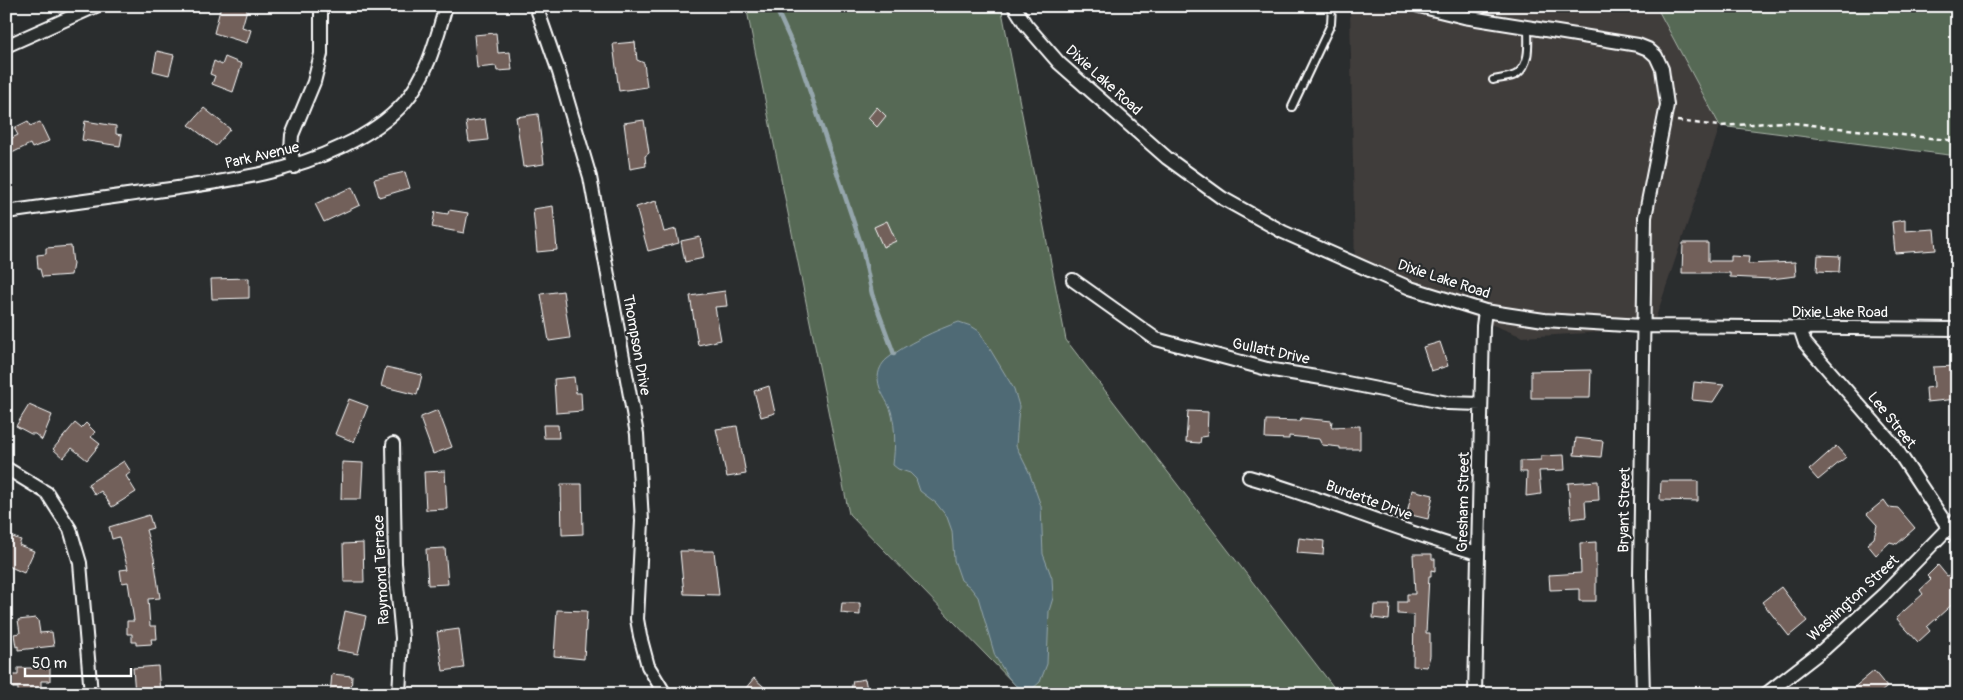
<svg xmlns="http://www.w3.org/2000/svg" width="1963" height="700" font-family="Pangolin,sans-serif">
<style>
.built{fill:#403c3b}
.green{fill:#566954;stroke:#aab4aa}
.water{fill:#4f6a74;stroke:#95a6ac}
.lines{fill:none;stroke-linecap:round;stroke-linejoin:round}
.stream{stroke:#95a6ac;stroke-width:4.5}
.building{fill:#72605a;stroke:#fff}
.lane-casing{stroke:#fff;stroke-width:10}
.street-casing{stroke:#fff;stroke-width:16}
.path{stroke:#fff;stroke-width:2.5;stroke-dasharray:5 4;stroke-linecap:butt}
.lane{stroke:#2a2d2e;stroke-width:6}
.street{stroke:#2a2d2e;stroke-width:12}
.labels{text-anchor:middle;stroke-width:4.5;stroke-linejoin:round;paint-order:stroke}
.street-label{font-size:15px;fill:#fff;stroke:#2a2d2e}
</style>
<rect width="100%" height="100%" fill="#2a2d2e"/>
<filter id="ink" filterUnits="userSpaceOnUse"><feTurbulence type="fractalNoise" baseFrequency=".02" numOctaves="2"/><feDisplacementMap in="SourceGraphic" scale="10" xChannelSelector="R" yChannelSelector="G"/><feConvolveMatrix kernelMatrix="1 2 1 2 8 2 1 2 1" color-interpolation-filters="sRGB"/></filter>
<g filter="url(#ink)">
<path class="built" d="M 1350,6 L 1656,6 L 1720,126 L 1652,329 L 1523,337 L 1355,270 Z"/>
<path class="green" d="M 746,6 L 1001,6 L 1066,340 L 1339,694 L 1024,694 L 849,514 Z
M 1656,6 L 1957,6 L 1957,156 L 1720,126 Z"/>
<path class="water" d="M 959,322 L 971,326 L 979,331 L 1014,389 L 1019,406 L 1016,446 L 1029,472 L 1041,506 L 1043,554 L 1052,578 L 1053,598 L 1049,611 L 1047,664 L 1040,682 L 1032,689 L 1016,686 L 1008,677 L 995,656 L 978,597 L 970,587 L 961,580 L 954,560 L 952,531 L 947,517 L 936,503 L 920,491 L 916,479 L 910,473 L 898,469 L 893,465 C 895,447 896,429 891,411 C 887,400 879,392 878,379 C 878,371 881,364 887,359 C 904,345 938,329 959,322 Z"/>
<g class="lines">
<path class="stream" d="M 775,6 L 799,59 L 862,247 L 872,294 L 894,354"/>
</g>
<path class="building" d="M 221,6 L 248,6 L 242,27 L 251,30 L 247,43 L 214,33 Z
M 496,33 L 498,53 L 510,52 L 512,70 L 497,71 L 496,66 L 477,68 L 474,35 Z
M 635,42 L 637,60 L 644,63 L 647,87 L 619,91 L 613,44 Z
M 157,51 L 174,55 L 169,75 L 153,71 Z
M 225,57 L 242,64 L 233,92 L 212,84 L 215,76 L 210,74 L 214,61 L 222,65 Z
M 877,107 L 886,116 L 877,127 L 868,118 Z
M 204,108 L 230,129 L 216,146 L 189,125 Z
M 538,114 L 544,164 L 523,167 L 516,117 Z
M 485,119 L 488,140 L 469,142 L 466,122 Z
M 644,120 L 649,153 L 645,156 L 646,166 L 630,169 L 624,123 Z
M 28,121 L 30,126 L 40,122 L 49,141 L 32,148 L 30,144 L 6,156 L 6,141 L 18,135 L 14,128 Z
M 85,121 L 116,126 L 116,134 L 122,135 L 120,146 L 82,140 Z
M 405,172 L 410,188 L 379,197 L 374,179 Z
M 352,187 L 360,205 L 324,222 L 315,204 Z
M 656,201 L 664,232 L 676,229 L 679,243 L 648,251 L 636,207 Z
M 553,206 L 557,250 L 537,252 L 533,209 Z
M 449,210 L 468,213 L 464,233 L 432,227 L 435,212 L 448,214 Z
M 1905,220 L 1905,231 L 1934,229 L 1936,250 L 1895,253 L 1892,222 Z
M 887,221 L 896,241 L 883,247 L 874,227 Z
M 700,237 L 704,258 L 685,262 L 681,241 Z
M 1683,243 L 1708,243 L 1708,261 L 1731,261 L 1731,256 L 1749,257 L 1748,264 L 1795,262 L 1796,276 L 1771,279 L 1730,277 L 1730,273 L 1682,273 Z
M 71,246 L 73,264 L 71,275 L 42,277 L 40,269 L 38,269 L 37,255 L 46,254 L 46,248 Z
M 1818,255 L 1840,256 L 1839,272 L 1817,271 Z
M 249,278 L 249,298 L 212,299 L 211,279 Z
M 563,291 L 570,338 L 549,341 L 541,294 Z
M 725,291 L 727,306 L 715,307 L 721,340 L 698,345 L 690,296 Z
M 1440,342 L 1448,366 L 1431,371 L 1423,347 Z
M 1957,366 L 1957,399 L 1927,402 L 1926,388 L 1934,387 L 1933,367 Z
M 386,367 L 422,375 L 417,395 L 381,386 Z
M 1591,370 L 1590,398 L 1531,398 L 1531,371 Z
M 574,377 L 576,393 L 581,393 L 582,411 L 556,413 L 554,379 Z
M 1694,382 L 1724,385 L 1713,402 L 1692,400 Z
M 769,386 L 775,413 L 761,417 L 754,391 Z
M 349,399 L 368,406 L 354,442 L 335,434 Z
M 29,405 L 52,415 L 42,440 L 35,434 L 31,434 L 16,426 Z
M 438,410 L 452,447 L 433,454 L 421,421 L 421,417 Z
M 1188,411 L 1208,412 L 1207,436 L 1201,437 L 1200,443 L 1186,442 Z
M 1301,418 L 1332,421 L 1331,427 L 1360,426 L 1360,449 L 1340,449 L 1340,447 L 1322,445 L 1319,439 L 1289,436 L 1289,439 L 1265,438 L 1266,420 L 1300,421 Z
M 75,423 L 81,428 L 86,423 L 95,432 L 91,437 L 100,444 L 87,460 L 72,448 L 63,458 L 53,449 Z
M 543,425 L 558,425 L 559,438 L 544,438 Z
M 737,426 L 746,474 L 727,477 L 716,429 Z
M 1576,438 L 1603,441 L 1601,457 L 1574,455 Z
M 1836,446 L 1846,457 L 1818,480 L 1809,470 Z
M 1564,455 L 1565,470 L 1539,471 L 1541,494 L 1526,496 L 1527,472 L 1520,472 L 1520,461 L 1541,460 L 1541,456 Z
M 124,461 L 131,472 L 126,476 L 136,492 L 112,507 L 101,491 L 95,495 L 88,484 Z
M 342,462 L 363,463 L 361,499 L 341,499 Z
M 445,471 L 447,509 L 426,510 L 424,472 Z
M 1598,481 L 1599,500 L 1585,501 L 1586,517 L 1571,519 L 1568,483 Z
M 1661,481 L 1698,481 L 1698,501 L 1660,500 Z
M 561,484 L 582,484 L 583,534 L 562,535 Z
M 1412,490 L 1433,495 L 1428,519 L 1407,514 Z
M 1884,500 L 1889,507 L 1898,508 L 1915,528 L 1897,544 L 1890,542 L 1876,555 L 1867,544 L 1874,538 L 1877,525 L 1867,514 Z
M 149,515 L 153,528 L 146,530 L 154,558 L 160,598 L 148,599 L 150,626 L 156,626 L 157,639 L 151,639 L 152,644 L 136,645 L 136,642 L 132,642 L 132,634 L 127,634 L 127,621 L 134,621 L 128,582 L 122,583 L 120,570 L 128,569 L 119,537 L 112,539 L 109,527 Z
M 10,536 L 21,540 L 19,545 L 34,551 L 24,573 L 6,565 L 6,546 Z
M 1299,538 L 1324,541 L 1323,555 L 1297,553 Z
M 1596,542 L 1596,601 L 1579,601 L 1579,589 L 1550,590 L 1549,575 L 1581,573 L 1580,543 Z
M 363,543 L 364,582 L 344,582 L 343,544 Z
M 445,548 L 448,584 L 428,585 L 426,549 Z
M 680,551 L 714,551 L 719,595 L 684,594 Z
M 1413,554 L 1432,554 L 1432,559 L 1435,559 L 1435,571 L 1431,570 L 1431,576 L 1429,576 L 1426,633 L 1430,633 L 1430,656 L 1427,667 L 1413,666 L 1414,615 L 1398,614 L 1398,602 L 1407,602 L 1407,594 L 1415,594 Z
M 1938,565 L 1947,576 L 1951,574 L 1957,581 L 1957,600 L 1927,627 L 1930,631 L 1918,642 L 1896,618 L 1923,594 L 1920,590 L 1931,580 L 1927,576 Z
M 1781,587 L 1807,621 L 1789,636 L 1762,602 Z
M 842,603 L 860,603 L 860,615 L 841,613 Z
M 1374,605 L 1390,605 L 1389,620 L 1373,618 Z
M 557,610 L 587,611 L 584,659 L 554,656 Z
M 345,611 L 366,616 L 358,654 L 337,650 Z
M 36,618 L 38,620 L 40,633 L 52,632 L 54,646 L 18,650 L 18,646 L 16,647 L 14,634 L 20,633 L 18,620 Z
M 459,629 L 464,668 L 443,671 L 437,632 Z
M 158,666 L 160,694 L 135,694 L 133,668 Z
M 18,668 L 50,668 L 50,681 L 41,681 L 41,694 L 18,694 L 18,688 L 11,688 L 11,675 L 18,675 Z
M 1874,671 L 1887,687 L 1879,694 L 1846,694 Z
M 332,674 L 352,676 L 351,694 L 330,694 Z
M 754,678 L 772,694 L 741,694 Z
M 865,679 L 868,694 L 850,694 L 853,681 Z"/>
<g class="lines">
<defs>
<path id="lane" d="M 1493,80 C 1500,78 1511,78 1517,74 C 1531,63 1528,43 1528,28
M 1292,107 L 1331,24 L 1332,6"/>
<path id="street" d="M 536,6 L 559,72 L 590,177 L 637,434 L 642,521 L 637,619 L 640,636 L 648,666 L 665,694
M 1014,6 L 1026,25 L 1059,63 L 1167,158 L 1222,198 L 1283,232 L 1410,288 L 1485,311 L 1544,320 L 1642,326 L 1957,329
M 1419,6 L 1464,17 L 1638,45 L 1648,49 L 1656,56 L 1662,69 L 1667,105 L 1645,217 L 1640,576 L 1643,694
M 6,46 L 96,6
M 294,167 L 291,149 L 292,135 L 314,82 L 321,54 L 321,6
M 6,212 C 56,205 106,198 156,191 C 223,181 281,176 343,146 C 366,135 387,122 404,103 C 428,75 436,40 446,6
M 1073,280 L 1156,339 L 1267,369 L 1322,378 L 1447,403 L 1481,404
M 1800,328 L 1805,343 L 1893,444 L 1948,527 L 1957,537
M 393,444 L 395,563 L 402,638 L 399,694
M 6,468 L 47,493 L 70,529 L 80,563 L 91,694
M 1249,477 C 1327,499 1400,532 1478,553
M 1475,694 L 1483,326 L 1485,311
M 1766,694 L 1824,649 L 1884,594 L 1957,519"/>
</defs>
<use href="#lane" class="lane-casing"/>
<use href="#street" class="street-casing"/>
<path class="path" d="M 1677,121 L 1720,126 L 1784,122 L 1957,141"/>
<use href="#lane" class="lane"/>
<use href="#street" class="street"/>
</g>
</g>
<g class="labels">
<g class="street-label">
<text transform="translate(1104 80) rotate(42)" y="5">Dixie Lake Road</text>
<text transform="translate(262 155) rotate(-13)" y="5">Park Avenue</text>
<text transform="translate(1444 279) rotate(18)" y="5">Dixie Lake Road</text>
<text x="1840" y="317">Dixie Lake Road</text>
<text transform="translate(637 345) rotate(80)" y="5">Thompson Drive</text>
<text transform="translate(1271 351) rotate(12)" y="5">Gullatt Drive</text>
<text transform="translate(1892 420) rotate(51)" y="5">Lee Street</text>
<text transform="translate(1369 500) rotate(20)" y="5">Burdette Drive</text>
<text transform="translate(1463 502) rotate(-89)" y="5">Gresham Street</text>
<text transform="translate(1624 510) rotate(-89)" y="5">Bryant Street</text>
<text transform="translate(381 570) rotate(-93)" y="5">Raymond Terrace</text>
<text transform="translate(1853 598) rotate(-43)" y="5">Washington Street</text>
</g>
</g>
<rect width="1963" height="700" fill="none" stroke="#2a2d2e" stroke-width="25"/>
<rect x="12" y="12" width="1938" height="675" fill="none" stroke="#fff" stroke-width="2" filter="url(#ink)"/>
<path d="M25 668v8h106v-8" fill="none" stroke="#ffffff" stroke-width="2.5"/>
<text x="32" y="668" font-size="15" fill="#ffffff" stroke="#2a2d2e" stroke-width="4" paint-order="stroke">50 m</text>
</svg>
